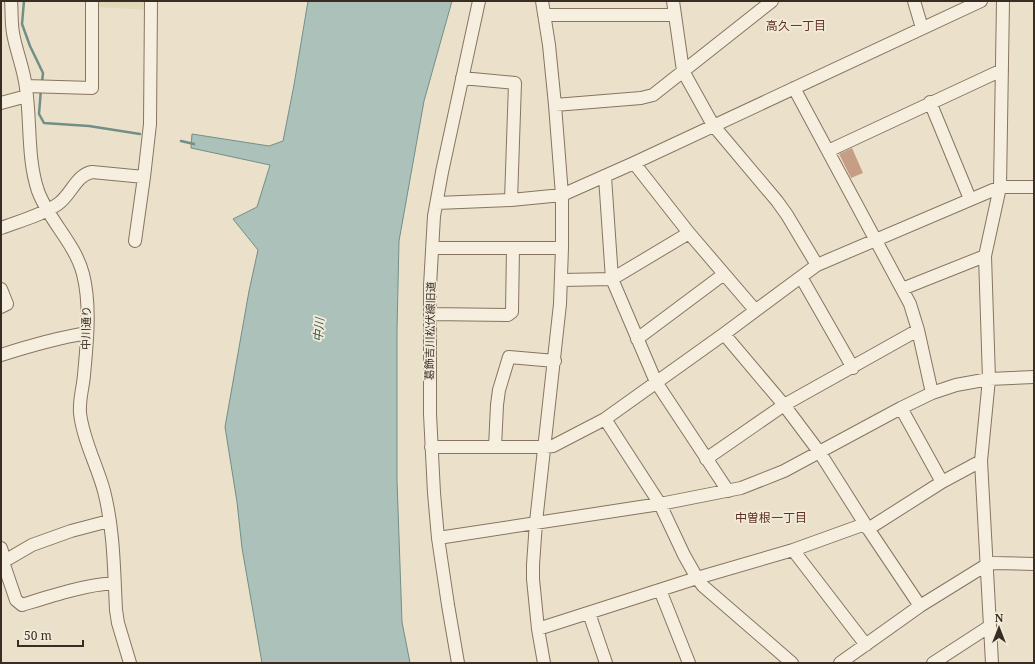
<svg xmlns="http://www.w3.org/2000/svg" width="1035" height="664" font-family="'Noto Serif','Noto Sans JP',serif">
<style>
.farmland{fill:#e0d9b9}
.water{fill:#abc1ba;stroke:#728f87}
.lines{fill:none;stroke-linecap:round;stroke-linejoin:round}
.stream{stroke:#728f87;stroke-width:2.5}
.building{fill:#c69e85}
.minor-casing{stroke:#877461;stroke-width:14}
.minor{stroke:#f6eede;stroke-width:12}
.labels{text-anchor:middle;stroke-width:3.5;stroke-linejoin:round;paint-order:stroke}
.street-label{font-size:11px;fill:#392d23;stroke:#f3ebda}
.neighbourhood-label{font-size:12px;fill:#623126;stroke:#f3ebda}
.water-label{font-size:12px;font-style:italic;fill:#345754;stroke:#f3ebda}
</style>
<rect width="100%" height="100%" fill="#ebe1cb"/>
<path class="farmland" d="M 97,1 L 147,1 L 147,10 L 97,7 Z"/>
<path class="water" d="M 308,1 L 452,1 L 424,101 L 399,241 L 397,331 L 397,480 L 402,622 L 410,663 L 262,663 L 242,548 L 237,502 L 225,427 L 249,291 L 258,250 L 233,219 L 257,207 L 270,165 L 191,148 L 192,134 L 269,146 L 283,141 L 294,85 Z"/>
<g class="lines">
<path class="stream" d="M 24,1 L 22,24 L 30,46 L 43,73 L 42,82
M 41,89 L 39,114 L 44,123 L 89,126 L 140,134
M 181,141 L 194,144"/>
</g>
<path class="building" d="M 852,148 L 863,173 L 851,178 L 839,154 Z"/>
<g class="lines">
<defs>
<path id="minor" d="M 11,1 C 12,11 11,22 13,33 C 16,51 24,69 26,88 C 31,122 27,158 38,191 C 49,221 75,243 83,274 C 91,305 87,343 84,375 C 83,388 79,399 80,413 C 83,440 97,465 104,491 C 114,530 114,571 116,610 L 118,623 L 130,663
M 542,1 L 549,45 L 555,105 L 562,195 L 562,248 L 560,304 L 536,522 L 533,565 L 533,579 L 538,629 L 544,663
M 673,1 L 683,71 L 713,125 L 777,201 L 787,215 L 817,265
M 914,1 L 922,28
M 544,15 L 675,15
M 462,78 L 515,83 L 511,200
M 26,86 L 92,88 L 92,1
M 794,88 L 910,304 L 918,330 L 932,393
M 930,102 L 970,199
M 1,103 L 27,96
M 555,105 L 641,98 L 653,95 L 772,1
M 828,151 L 1002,70
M 634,163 L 689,233 L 755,310
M 605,177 L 612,279 L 656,382 L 728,491
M 437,203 L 511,200 L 562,195 L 634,163 L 981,1
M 1,228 C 20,221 42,215 58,204 C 71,195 76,175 92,172 L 144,177 L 150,124 L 151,1
M 135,241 L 144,177
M 432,248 L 562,248
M 801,277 L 853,368
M 562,280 L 612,279 L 689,233
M 1,289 L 7,304 L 1,307
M 902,289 L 985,256
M 430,314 L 508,315 L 512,312 L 513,248
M 724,334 L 784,405 L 820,453 L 865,524 L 920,606
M 637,339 L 724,274
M 1,355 C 29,346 57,338 87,333
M 901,408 L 942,482
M 605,419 L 660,504 L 684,555 L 697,578 L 703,586 L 792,663
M 431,447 L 545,447 L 553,446 L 605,419 L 724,334 L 817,265 L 1000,187 L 1034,187
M 495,447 L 497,405 L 499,390 L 509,357 L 555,361
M 706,459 L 784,405 L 918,330
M 868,529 L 942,482 L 981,461
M 438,538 L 660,504 L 741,488 L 784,471 L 901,408 L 932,393 L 956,385 L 989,379 L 1034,377
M 1,548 L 5,561
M 793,550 L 866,645
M 3,562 L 16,600 L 22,605 C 51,596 84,585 114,583
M 1,563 L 32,545 L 71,531 L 109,521
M 660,590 L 689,663
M 589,613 L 606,663
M 538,629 L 697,578 L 793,550 L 865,524
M 458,663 L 448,605 L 438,538 L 434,493 L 430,414 L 430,286 L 434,216 L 442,172 L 479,1
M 840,663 L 920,606 L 983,567 L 993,563 L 1034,564
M 933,663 L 990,626
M 992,663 L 981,461 L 989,379 L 985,256 L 1000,187 L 1003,1"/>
</defs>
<use href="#minor" class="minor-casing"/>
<use href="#minor" class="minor"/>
</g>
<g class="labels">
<g class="street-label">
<text transform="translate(86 328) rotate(-89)" y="4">中川通り</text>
<text transform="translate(430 331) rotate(-89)" y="4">葛飾吉川松伏線旧道</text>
</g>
<g class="neighbourhood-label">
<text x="796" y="30">高久一丁目</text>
<text x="771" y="522">中曽根一丁目</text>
</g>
<g class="water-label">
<text transform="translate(319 330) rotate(-85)" y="4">中川</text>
</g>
</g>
<rect width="1035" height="664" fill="none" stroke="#392d23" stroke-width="4"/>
<g transform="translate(999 628)" stroke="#f3ebda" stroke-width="3" paint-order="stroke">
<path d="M0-3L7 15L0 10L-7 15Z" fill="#392d23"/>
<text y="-6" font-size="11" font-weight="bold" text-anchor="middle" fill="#392d23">N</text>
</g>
<path d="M18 640v6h65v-6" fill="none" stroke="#392d23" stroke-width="2"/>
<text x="24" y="640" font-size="12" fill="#392d23" stroke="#f3ebda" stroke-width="3" paint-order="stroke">50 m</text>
</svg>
